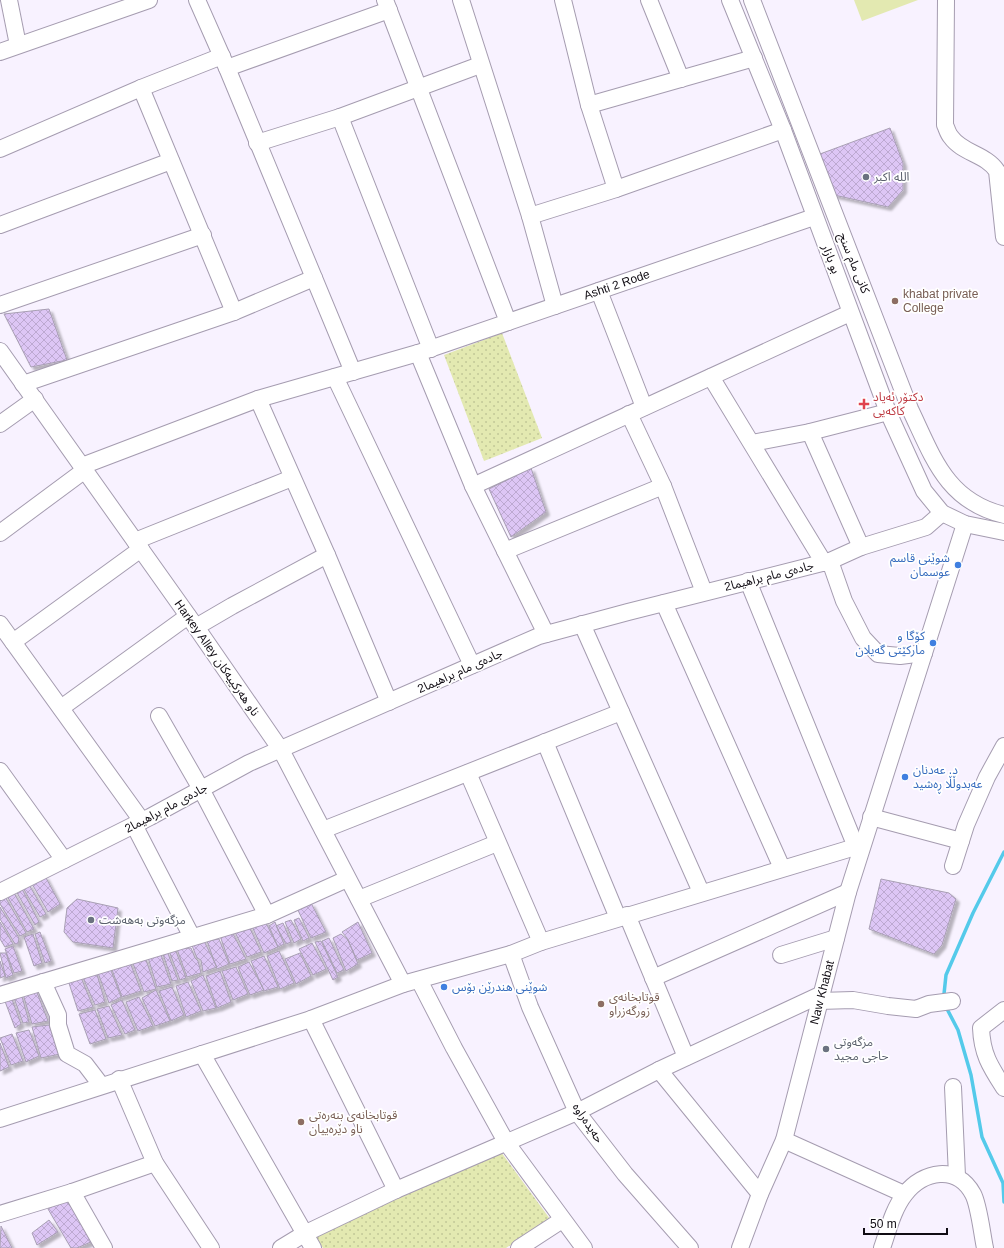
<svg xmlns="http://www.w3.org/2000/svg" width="1004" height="1248" font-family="Arial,'Noto Sans Arabic',sans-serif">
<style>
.grass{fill:#e3e9b1}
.park{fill:url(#park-dots)}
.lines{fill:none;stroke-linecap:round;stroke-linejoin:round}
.stream{stroke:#54caea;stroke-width:3.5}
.building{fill:url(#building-cross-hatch);stroke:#a89fb3;filter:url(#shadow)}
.minor-casing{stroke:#a59cb0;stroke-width:18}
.minor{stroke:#fff;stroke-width:16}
.worship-dot{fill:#6b7280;stroke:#fff;stroke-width:1.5}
.education-dot{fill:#8d6e63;stroke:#fff;stroke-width:1.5}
.health-dot{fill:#e0444e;stroke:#fff;stroke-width:1.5}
.shop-dot{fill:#3f7fe0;stroke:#fff;stroke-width:1.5}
.labels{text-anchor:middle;stroke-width:3.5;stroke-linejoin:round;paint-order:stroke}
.worship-label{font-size:12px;fill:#5b616d;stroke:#fff;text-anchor:start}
.street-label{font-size:12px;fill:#100c13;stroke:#fff}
.education-label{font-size:12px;fill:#785e54;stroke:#fff;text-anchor:start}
.health-label{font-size:12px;fill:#be3a42;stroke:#fff;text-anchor:start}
.shop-label{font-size:12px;fill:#366cbe;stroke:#fff;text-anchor:end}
</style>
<defs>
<pattern id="park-dots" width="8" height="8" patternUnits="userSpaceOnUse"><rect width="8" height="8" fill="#e3e9b1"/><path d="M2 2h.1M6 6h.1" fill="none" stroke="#c2c797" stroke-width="1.8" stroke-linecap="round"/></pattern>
<pattern id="building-cross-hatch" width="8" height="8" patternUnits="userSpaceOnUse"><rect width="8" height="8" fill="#ddc6f5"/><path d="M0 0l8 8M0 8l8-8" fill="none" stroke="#bda9d1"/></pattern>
<filter id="shadow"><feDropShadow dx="3.5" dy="3.5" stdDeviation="1" flood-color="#0004"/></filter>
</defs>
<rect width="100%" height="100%" fill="#f8f2ff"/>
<path class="grass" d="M 854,0 L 918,0 L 862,21 Z"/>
<path class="park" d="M 502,333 L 542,438 L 484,461 L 444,355 Z
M 501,1152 L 550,1219 L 506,1248 L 323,1248 L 315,1236 Z"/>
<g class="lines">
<path class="stream" d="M 944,994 L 946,975 L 973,913 L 1004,852
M 946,1007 L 958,1030 L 971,1075 L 982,1137 L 1003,1183 L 1004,1202"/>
</g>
<path class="building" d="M 890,128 L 903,163 L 903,190 L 888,207 L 834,195 L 820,154 Z
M 49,309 L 67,360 L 31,367 L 4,314 Z
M 531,468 L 546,512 L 511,537 L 489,489 Z
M 45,876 L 60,904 L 48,912 L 31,882 Z
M 881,879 L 949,893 L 956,899 L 942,945 L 934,954 L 869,929 Z
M 28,883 L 46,914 L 40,917 L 22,886 Z
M 21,887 L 39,922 L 35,925 L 15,889 Z
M 13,891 L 34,929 L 27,932 L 6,894 Z
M 4,895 L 26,933 L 20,936 L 0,904 L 0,896 Z
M 77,899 L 118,908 L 113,948 L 73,942 L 64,932 L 67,908 Z
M 311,903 L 326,932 L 311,938 L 297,908 Z
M 0,907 L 19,938 L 18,944 L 15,944 L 0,919 Z
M 299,918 L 309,938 L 303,941 L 294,920 Z
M 264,919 L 278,947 L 264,953 L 251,924 Z
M 291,920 L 301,939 L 294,943 L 285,922 Z
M 0,922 L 3,927 L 13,944 L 5,947 L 0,939 Z
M 275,922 L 284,944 L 278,947 L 269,926 Z
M 358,922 L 372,953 L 357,960 L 347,938 L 342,932 Z
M 283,923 L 291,942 L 286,944 L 276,926 Z
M 248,924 L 261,952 L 247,957 L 234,930 Z
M 231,930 L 246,959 L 230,964 L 219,933 Z
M 40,932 L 51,961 L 45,963 L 35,934 Z
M 33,934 L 42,963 L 34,966 L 24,937 Z
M 341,934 L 348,940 L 358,964 L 346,971 L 333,938 Z
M 329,938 L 344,970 L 337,973 L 322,941 Z
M 203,939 L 217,967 L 203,972 L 201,960 L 197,958 L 191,943 Z
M 219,939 L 229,964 L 217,969 L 207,941 Z
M 321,941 L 338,977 L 333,980 L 315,942 Z
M 312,943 L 326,969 L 313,975 L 299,949 Z
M 13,946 L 22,971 L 14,973 L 5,949 Z
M 174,946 L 186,978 L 180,980 L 168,948 Z
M 191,948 L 195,958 L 198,961 L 201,973 L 187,977 L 177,949 Z
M 162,951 L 167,951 L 178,980 L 172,981 Z
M 279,951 L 294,983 L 280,989 L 267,956 Z
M 160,952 L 171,984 L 157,987 L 147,954 Z
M 0,953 L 6,953 L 13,975 L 6,978 Z
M 300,953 L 311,976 L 296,984 L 285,959 Z
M 264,956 L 278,987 L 264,991 L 251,961 Z
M 145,957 L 156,989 L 144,992 L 132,961 Z
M 129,960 L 141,991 L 122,997 L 111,967 Z
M 0,961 L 5,976 L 0,978 Z
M 249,962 L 264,990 L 250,995 L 238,967 Z
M 236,967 L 248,994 L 233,1000 L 222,971 Z
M 110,968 L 121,997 L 109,1003 L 97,970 Z
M 96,971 L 105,1002 L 95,1005 L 81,973 Z
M 220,971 L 231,1002 L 217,1008 L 206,976 Z
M 80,975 L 93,1007 L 78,1011 L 67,977 Z
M 203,975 L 216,1008 L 203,1011 L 191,981 Z
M 188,982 L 201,1011 L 186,1017 L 176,986 Z
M 172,987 L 184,1015 L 171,1021 L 159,991 Z
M 36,990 L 48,1021 L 32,1024 L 23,994 Z
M 156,990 L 170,1021 L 155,1026 L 142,998 Z
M 21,993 L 29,1022 L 23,1023 L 13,995 Z
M 10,994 L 21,1024 L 15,1028 L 3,996 Z
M 139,997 L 153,1026 L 138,1031 L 126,1002 Z
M 122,1000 L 135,1030 L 125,1034 L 111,1005 Z
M 109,1006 L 122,1035 L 108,1038 L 97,1009 Z
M 95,1010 L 106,1039 L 90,1044 L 79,1014 Z
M 49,1025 L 60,1054 L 41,1058 L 32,1027 Z
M 29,1030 L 39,1056 L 26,1062 L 16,1033 Z
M 12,1034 L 23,1061 L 11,1065 L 0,1038 Z
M 0,1043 L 9,1067 L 0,1071 Z
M 66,1199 L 93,1241 L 77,1248 L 71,1248 L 48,1209 Z
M 49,1220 L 58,1232 L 37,1245 L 32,1233 Z
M 1,1226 L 12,1248 L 0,1248 Z"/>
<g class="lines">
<defs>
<g id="minor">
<path d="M 9,0 L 18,45"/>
<path d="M 197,0 L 227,68 L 353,372"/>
<path d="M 385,0 L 508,322"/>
<path d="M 461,0 L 530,216 L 555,306"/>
<path d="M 563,0 L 589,105 L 616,189"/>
<path d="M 649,0 L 681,79"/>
<path d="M 730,0 L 783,130 L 888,412 L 924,491 L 942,513 L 965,524 L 1004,532"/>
<path d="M 752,0 L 910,409 C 933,457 946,501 1004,515"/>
<path d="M 946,0 L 945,125 C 947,129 948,134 951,137 C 962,153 986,154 997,171 L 1004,237"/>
<path d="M 0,52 L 149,0"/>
<path d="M 227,68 L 389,10"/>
<path d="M 141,88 L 234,312"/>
<path d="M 589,105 L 754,58"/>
<path d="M 340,117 L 431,349"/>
<path d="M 257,143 L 340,117 L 480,65"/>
<path d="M 0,149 L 141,88 L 222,56"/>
<path d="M 530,216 L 616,189 L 783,130"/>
<path d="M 0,225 L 171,161"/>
<path d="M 599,291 L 644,407"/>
<path d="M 0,305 L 203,235"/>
<path d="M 0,351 L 196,627 L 281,750 L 403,984"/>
<path d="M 418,353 L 473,486 L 546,634"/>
<path d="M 335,377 L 472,665"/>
<path d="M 711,377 L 824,563"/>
<path d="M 23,384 L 234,312 L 314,278"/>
<path d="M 258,399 L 327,555 L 389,702"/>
<path d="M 629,414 L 663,486 L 704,592"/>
<path d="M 0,424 L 35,399"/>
<path d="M 810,432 L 861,547"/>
<path d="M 752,443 L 810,432 L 888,412"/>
<path id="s1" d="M 82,466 L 258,399 L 418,353 L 814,217"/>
<path d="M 473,486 L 850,313"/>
<path d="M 0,533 L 85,470"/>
<path d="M 135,541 L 292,478"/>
<path d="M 505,551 L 663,486"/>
<path d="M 830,561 L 844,601 L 863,638 L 878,654 L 900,656 L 924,653"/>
<path d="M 748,581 L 856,847"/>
<path d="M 664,603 L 782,868"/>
<path d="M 0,624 L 142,821"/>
<path d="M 582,624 L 701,892"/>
<path d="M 196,627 L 232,606 L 327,555"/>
<path d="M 13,642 L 141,549"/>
<path d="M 61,708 L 188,616"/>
<path d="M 545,742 L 618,918"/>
<path d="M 0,771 L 64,860"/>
<path d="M 468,773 L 541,942"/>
<path d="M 871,817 L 961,841"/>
<path d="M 134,825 L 192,937"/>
<path d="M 323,830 L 621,712"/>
<path d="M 953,866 L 966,825 L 987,777 L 1004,746"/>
<path d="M 0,892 L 150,817 L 249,763 L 539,636 L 628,612 L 830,561 L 861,547 L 926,527 L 942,513"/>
<path d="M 359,899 L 497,843"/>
<path d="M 267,915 L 347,879"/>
<path d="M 627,915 L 686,1057"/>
<path d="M 511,954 L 530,1007 L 577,1112 L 625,1174 L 690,1248"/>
<path d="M 781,955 L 836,938"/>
<path d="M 653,978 L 848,892"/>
<path d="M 419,980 L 454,1048 L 506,1142 L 584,1248"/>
<path d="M 43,982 L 58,1015 L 58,1025 L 67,1054 L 85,1064 L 101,1085"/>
<path d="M 0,995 L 267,915 L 201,789 L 159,716"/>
<path d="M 819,1001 L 853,1000 L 888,1006 L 916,1009 L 929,1004 L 952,1001"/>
<path d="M 1004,1010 L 981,1028 C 982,1054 990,1066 1004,1088"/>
<path d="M 311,1019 L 396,1190"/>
<path d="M 202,1054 L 313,1248"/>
<path d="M 659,1070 L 760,1194"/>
<path d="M 119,1079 L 155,1163 L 211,1248"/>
<path d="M 953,1087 L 957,1176"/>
<path d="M 0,1119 L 311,1019 L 403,984 L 511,954 L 541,942 L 862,845"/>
<path d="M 784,1140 L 904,1194"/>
<path d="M 72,1192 L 104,1248"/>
<path d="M 0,1214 L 72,1192 L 155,1163"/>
<path d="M 281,1248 L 304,1234 L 396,1190 L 577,1112 L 659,1070 L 820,995"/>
<path d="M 519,1248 L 562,1220"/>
<path id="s2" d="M 740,1248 L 760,1194 L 784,1140 L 848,892 L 965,524"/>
<path d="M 882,1248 C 888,1231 893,1209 905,1194 C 923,1171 957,1164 973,1194 C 979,1205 982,1234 985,1248"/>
</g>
</defs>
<use href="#minor" class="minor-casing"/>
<use href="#minor" class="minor"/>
</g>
<g class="worship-dot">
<circle cx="866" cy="177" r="4"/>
<circle cx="91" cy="920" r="4"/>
<circle cx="826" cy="1049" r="4"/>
</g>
<g class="education-dot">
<circle cx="895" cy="301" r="4"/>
<circle cx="601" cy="1004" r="4"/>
<circle cx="301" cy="1122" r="4"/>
</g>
<path class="health-dot" d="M862 398h4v4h4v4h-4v4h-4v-4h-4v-4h4z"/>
<g class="shop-dot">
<circle cx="958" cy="565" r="4"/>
<circle cx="933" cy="643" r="4"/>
<circle cx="905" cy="777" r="4"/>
<circle cx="444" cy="987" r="4"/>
</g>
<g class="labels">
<g class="worship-label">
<text x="874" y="181">اللە اكبر</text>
<text x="99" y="924">مزگەوتی بەهەشت</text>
<text x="834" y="1046">مزگەوتى<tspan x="834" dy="14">حاجى مجيد</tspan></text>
</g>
<g class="street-label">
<text transform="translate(831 259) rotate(69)" y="4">بو بازار</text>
<text transform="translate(854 263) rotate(68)" y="4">کانی مام سنج</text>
<text dy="4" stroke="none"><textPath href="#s1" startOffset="565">Ashti 2 Rode</textPath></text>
<text transform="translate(769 576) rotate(-14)" y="4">جادەی مام براهیما2</text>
<text transform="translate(217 658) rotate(55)" y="4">Harkey Alley ناو هەركييەكان</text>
<text transform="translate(460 671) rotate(-24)" y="4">جادەی مام براهیما2</text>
<text transform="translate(166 808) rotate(-28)" y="4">جادەی مام براهیما2</text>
<text dy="4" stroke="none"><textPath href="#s2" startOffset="269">Naw Khabat</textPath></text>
<text transform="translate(588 1123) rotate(56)" y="4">حەیدەراوە</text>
</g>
<g class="education-label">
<text x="903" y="298">khabat private<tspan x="903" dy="14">College</tspan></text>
<text x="609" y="1001">قوتابخانەی<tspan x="609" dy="14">زورگەزراو</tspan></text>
<text x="309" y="1119">قوتابخانەى بنەرەتى<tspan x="309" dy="14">ناو دێرەييان</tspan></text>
</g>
<g class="health-label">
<text x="873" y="401">دکتۆر ئەیاد<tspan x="873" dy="14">کاکەیی</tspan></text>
</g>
<g class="shop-label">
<text x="950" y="562">شوێنی قاسم<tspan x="950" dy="14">عوسمان</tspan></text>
<text x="925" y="640">کۆگا و<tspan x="925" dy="14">مارکێتی گەیلان</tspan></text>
<text x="913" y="774" text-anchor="start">د. عەدنان<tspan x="913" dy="14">عەبدوڵڵا ڕەشید</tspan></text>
<text x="452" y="991" text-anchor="start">شوێنی هندرێن بۆس</text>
</g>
</g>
<path d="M864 1228v6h83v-6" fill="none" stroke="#100c13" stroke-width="2"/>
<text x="870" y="1228" font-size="12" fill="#100c13" stroke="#ffffff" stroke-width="3" paint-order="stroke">50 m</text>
</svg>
